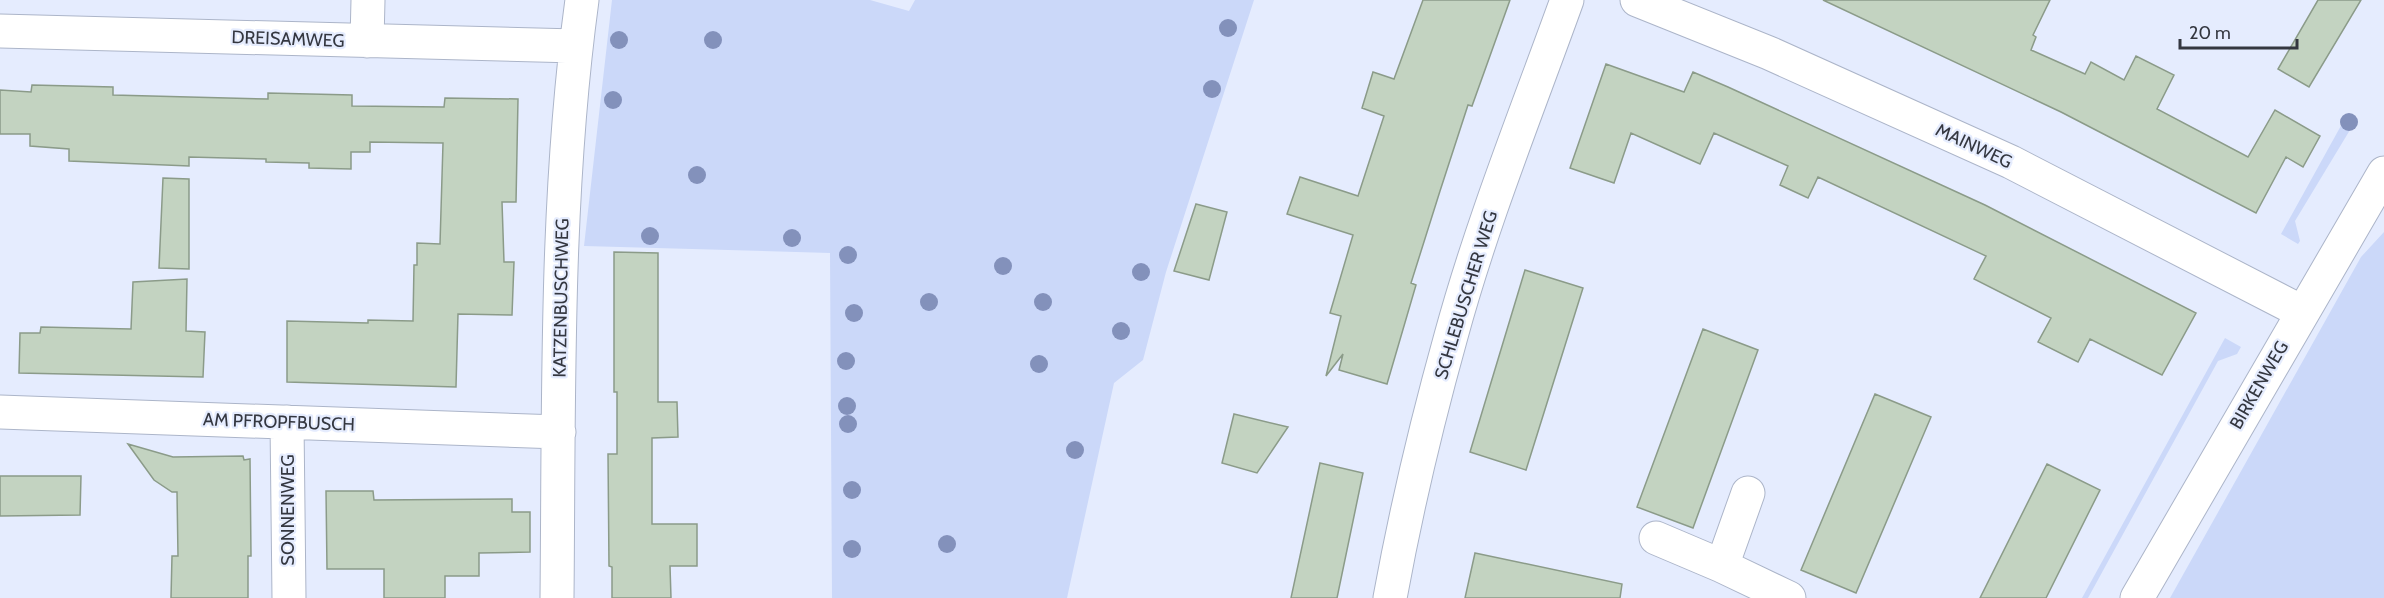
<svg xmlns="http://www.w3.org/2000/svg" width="2384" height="598" font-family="Cabin,sans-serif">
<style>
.green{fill:#cbd8f9}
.building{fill:#c3d3c1;stroke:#8b9b89;stroke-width:1.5}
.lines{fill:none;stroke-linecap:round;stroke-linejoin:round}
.minor-casing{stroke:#acb5c9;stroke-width:35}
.minor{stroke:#fff;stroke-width:33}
.tree{fill:#8391bb}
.labels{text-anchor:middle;stroke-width:4.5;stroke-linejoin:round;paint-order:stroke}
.street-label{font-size:18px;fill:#343740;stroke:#e5ecfe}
</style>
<rect width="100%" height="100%" fill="#e5ecfe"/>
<path class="green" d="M 612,0 L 870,0 L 909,11 L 915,0 L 1254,0 L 1166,272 L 1143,360 L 1114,383 L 1067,598 L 832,598 L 830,253 L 584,246 Z
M 2348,113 L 2356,120 L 2295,221 L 2300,241 L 2298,244 L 2281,234 Z
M 2384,232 L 2384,598 L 2170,598 L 2361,257 Z
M 2225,338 L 2241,347 L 2237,354 L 2218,361 L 2088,598 L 2082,598 Z"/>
<path class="building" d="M 1423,0 L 1510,0 L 1472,106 L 1468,105 L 1440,191 L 1411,283 L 1416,285 L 1387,384 L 1339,370 L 1343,354 L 1326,376 L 1341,316 L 1330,313 L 1353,235 L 1287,214 L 1300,177 L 1358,196 L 1384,116 L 1362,108 L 1373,72 L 1394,79 Z
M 1823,0 L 2050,0 L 2033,35 L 2036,37 L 2031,50 L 2085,74 L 2091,62 L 2124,80 L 2136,56 L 2174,75 L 2157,109 L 2248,157 L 2275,110 L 2320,136 L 2303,167 L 2286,157 L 2256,213 L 2061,112 Z
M 2318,0 L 2361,0 L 2309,87 L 2278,69 Z
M 1606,64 L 1684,92 L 1693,72 L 1728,87 L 1985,205 L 2196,313 L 2162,375 L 2090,339 L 2078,362 L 2038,342 L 2051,318 L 1974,279 L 1986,256 L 1818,177 L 1808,198 L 1780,185 L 1788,166 L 1714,133 L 1700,164 L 1631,133 L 1614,183 L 1570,168 Z
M 32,85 L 113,87 L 113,95 L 268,99 L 268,93 L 352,95 L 352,106 L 444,107 L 445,98 L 518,99 L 516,202 L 502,202 L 504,262 L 514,262 L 512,315 L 458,314 L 456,387 L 287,382 L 287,321 L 368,323 L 368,320 L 413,321 L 414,265 L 417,265 L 417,243 L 440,244 L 443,143 L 370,142 L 370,152 L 351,152 L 351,169 L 309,168 L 309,163 L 266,162 L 266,159 L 189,157 L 189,166 L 69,161 L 69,149 L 30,146 L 30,134 L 0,134 L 0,90 L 31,92 Z
M 163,178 L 189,179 L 189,269 L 159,268 Z
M 1196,204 L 1227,212 L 1209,280 L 1174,271 Z
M 614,252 L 658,253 L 658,402 L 677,402 L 678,437 L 652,438 L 652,524 L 697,524 L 697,566 L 670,566 L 671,598 L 612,598 L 612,567 L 609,566 L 608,454 L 617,454 L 617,392 L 614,392 Z
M 1525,270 L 1583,288 L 1526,470 L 1470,452 Z
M 187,279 L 186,331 L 205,332 L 203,377 L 19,373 L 20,333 L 40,333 L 41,327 L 131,329 L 133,282 Z
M 1703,329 L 1758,350 L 1693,528 L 1637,507 Z
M 1875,394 L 1931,417 L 1856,593 L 1801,570 Z
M 1234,414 L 1288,427 L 1257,473 L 1222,463 Z
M 128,444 L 173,457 L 243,456 L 244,460 L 250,459 L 251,556 L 248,556 L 248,598 L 171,598 L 172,556 L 178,556 L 177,492 L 172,492 L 154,480 Z
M 1320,463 L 1363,473 L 1337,598 L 1291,598 Z
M 2047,464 L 2100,490 L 2046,598 L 1980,598 Z
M 0,476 L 81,476 L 80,515 L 0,516 Z
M 326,491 L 373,491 L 374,500 L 512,499 L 512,512 L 530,512 L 530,552 L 479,553 L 479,576 L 445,576 L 445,598 L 384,598 L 384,569 L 327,569 Z
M 1475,553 L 1622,584 L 1620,598 L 1465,598 Z"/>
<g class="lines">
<defs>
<path id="minor" d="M 1637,0 L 1769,53 L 2011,162 L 2302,312
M 0,31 L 576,46
M 367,41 L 368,0
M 0,412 L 559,432
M 287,422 L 289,598
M 1656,538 L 1722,566 L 1789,598
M 1722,566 L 1748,493
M 557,598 C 559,399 555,198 582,0
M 1390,598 C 1406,510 1427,422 1451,336 C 1482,222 1527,111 1567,0
M 2137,598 L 2384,173"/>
</defs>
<use href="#minor" class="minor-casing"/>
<use href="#minor" class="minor"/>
</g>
<g class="tree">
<circle cx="1228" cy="28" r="9"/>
<circle cx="619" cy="40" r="9"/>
<circle cx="713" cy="40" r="9"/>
<circle cx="1212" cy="89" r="9"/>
<circle cx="613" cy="100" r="9"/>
<circle cx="2349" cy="122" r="9"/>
<circle cx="697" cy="175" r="9"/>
<circle cx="650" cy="236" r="9"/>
<circle cx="792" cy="238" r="9"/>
<circle cx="848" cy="255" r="9"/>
<circle cx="1003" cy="266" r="9"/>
<circle cx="1141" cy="272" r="9"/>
<circle cx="929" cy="302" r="9"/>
<circle cx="1043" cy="302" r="9"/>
<circle cx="854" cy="313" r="9"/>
<circle cx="1121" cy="331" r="9"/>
<circle cx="846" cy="361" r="9"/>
<circle cx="1039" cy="364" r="9"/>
<circle cx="847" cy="406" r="9"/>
<circle cx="848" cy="424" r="9"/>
<circle cx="1075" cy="450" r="9"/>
<circle cx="852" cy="490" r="9"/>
<circle cx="947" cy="544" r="9"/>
<circle cx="852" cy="549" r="9"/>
</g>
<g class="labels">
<g class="street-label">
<text transform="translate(288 39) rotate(2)" y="6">DREISAMWEG</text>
<text transform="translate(1974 146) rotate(25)" y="6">MAINWEG</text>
<text transform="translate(1466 295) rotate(-73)" y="6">SCHLEBUSCHER WEG</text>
<text transform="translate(561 298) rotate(-89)" y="6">KATZENBUSCHWEG</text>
<text transform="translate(2259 385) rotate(-60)" y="6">BIRKENWEG</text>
<text transform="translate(279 422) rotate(2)" y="6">AM PFROPFBUSCH</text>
<text transform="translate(288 510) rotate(-90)" y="6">SONNENWEG</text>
</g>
</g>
<path d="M2180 39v9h117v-9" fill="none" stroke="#343740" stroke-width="3"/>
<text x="2189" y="39" font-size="18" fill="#343740" stroke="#e5ecfe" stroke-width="4.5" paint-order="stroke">20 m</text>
</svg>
